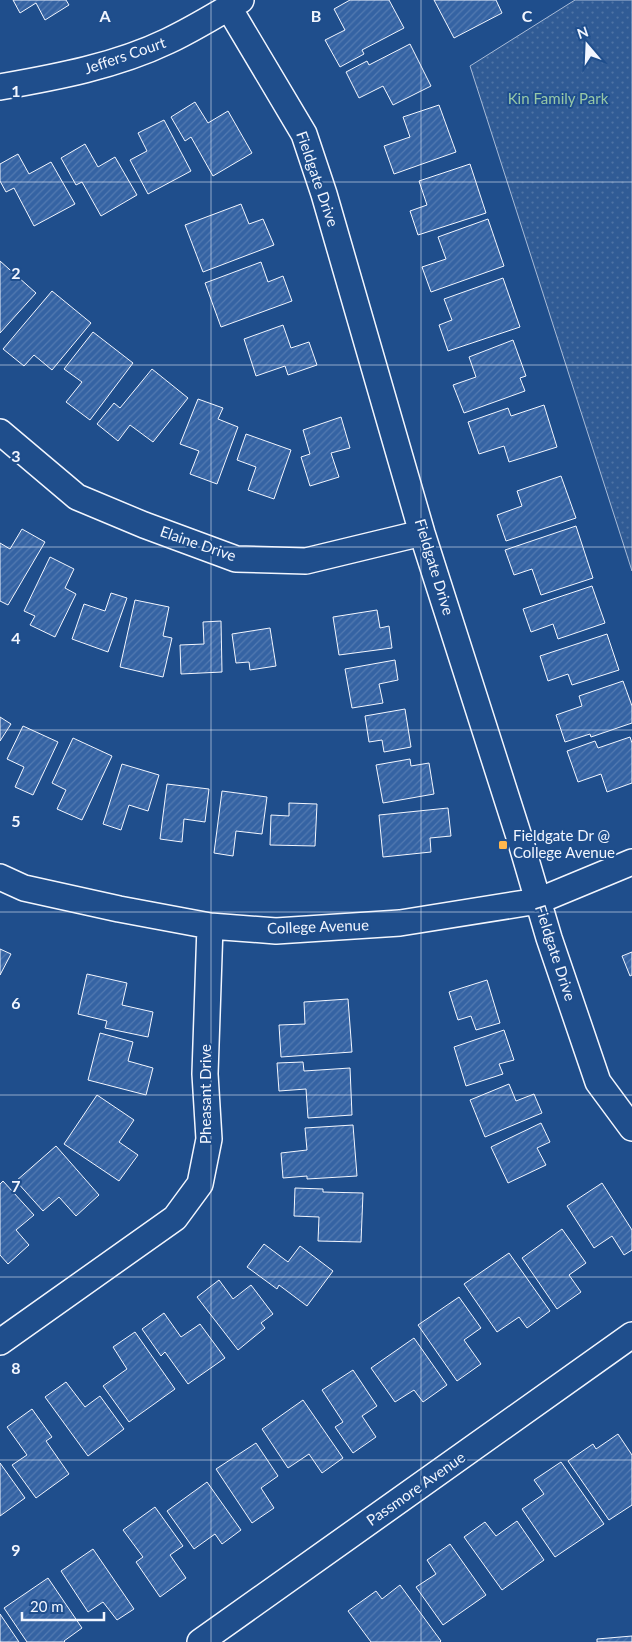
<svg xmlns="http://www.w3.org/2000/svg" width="632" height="1642" font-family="Lato,sans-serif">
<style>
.park{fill:url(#park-dots);stroke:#a8bbd7}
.building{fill:url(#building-hatch);stroke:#f2f6ff}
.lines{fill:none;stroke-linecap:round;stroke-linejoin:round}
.minor-casing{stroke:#f2f6ff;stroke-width:28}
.minor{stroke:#1f4e8c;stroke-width:25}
.grid{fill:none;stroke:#f2f6ff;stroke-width:1;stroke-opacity:0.55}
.poi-dot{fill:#ffb74d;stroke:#1f4e8c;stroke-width:2}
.labels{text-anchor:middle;stroke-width:4;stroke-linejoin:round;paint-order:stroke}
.street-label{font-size:15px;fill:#f2f6ff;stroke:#1f4e8c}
.park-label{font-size:15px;fill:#97c8a6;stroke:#1f4e8c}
.poi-label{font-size:15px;fill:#f2f6ff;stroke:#1f4e8c;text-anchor:start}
.grid-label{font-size:16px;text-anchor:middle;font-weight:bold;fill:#f2f6ff;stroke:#1f4e8c;stroke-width:4;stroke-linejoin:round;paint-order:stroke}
</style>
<defs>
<pattern id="park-dots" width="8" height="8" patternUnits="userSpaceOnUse" patternTransform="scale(1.25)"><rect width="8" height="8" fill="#305b95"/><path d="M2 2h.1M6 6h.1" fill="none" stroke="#4e73a5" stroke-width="1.8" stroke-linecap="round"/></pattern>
<pattern id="building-hatch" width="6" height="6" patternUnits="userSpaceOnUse" patternTransform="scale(1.25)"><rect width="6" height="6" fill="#3563a3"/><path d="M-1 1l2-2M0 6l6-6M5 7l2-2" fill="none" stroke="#537ab1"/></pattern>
</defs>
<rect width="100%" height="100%" fill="#1f4e8c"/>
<path class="park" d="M 575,0 L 632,0 L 632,571 L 470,66 Z"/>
<path class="building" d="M 13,0 L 66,0 L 69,5 L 45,20 L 36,3 L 20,13 Z
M 350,0 L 389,0 L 404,28 L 362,50 L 364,54 L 340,67 L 325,40 L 345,30 L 334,9 Z
M 434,0 L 496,0 L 502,13 L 454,38 Z
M 410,44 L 431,86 L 393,105 L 383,86 L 359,98 L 346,72 L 367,61 L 369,65 Z
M 195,102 L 208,123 L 228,111 L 252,153 L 213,176 L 191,137 L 185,141 L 171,117 Z
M 439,105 L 456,152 L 394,174 L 384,146 L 410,137 L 403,117 Z
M 164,120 L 191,171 L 148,194 L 130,160 L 147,151 L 138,133 Z
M 85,144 L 98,167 L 115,157 L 137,195 L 101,216 L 82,182 L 76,185 L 61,158 Z
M 18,154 L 29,174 L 51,162 L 75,204 L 34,226 L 14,188 L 6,192 L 0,181 L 0,164 Z
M 470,164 L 486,213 L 418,235 L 410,211 L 427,205 L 419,181 Z
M 241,204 L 249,224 L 263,219 L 274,245 L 203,272 L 185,225 Z
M 488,219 L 504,266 L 431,292 L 422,267 L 446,259 L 438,237 Z
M 0,261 L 36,293 L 0,333 Z
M 261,262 L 268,282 L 283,276 L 292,301 L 221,327 L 205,283 Z
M 503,278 L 520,327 L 448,351 L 439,325 L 452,320 L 444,299 Z
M 52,291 L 91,323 L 52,370 L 34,355 L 24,366 L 3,349 Z
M 283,325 L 291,348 L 309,342 L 317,365 L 288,375 L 285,366 L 256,376 L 244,339 Z
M 93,332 L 133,363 L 90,420 L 66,402 L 82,382 L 64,369 Z
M 513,340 L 526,376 L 520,378 L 525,391 L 464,413 L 453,385 L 476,377 L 469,357 Z
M 152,369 L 188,398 L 153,442 L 130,425 L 118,441 L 97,424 L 114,403 L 120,408 Z
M 198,399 L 223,408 L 218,419 L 238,427 L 217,484 L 190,474 L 199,451 L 180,444 Z
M 544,405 L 557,447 L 509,462 L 504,446 L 479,454 L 468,422 L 508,408 L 511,416 Z
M 341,417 L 350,448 L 331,453 L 339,477 L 310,486 L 301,457 L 310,454 L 303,430 Z
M 246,434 L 291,450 L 274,499 L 248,490 L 256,467 L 237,460 Z
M 561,476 L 576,518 L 506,541 L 497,515 L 522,506 L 517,491 Z
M 576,526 L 593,578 L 541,595 L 532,569 L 514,575 L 505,550 Z
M 22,529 L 45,542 L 8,605 L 0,601 L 0,543 L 10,549 Z
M 50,557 L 74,569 L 65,588 L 76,594 L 55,637 L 30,625 L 35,616 L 24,611 Z
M 592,586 L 605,623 L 558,639 L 553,624 L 531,632 L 523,609 Z
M 111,593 L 127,598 L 108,652 L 72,639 L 84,604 L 105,611 Z
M 135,600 L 169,607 L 163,636 L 172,638 L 163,677 L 120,667 Z
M 377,610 L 380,628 L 389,626 L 392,648 L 339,655 L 333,617 Z
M 221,621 L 222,672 L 181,674 L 180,645 L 204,644 L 203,622 Z
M 270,628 L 276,666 L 250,670 L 249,662 L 236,663 L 232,634 Z
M 607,634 L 619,670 L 572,685 L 568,674 L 548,681 L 540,656 Z
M 395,660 L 398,680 L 379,684 L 383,703 L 352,708 L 345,669 Z
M 623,681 L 632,706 L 632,723 L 591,737 L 590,734 L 565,742 L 556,715 L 582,706 L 579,696 Z
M 405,709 L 411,747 L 384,752 L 382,740 L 369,742 L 365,716 Z
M 0,717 L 11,724 L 0,741 Z
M 23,726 L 58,742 L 33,795 L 15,787 L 24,767 L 7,759 Z
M 630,737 L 632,743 L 632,783 L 607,792 L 601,774 L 578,782 L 567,751 L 595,741 L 598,748 Z
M 73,738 L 112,756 L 82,820 L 57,809 L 66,790 L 52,783 Z
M 410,759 L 411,766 L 429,763 L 434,794 L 383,803 L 376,765 Z
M 122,764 L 159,775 L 148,811 L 129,805 L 121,830 L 103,824 Z
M 167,784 L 209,789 L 205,822 L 184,819 L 182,842 L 160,839 Z
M 222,791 L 267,797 L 262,834 L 236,831 L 233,856 L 214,853 Z
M 289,803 L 317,804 L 315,846 L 270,845 L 271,815 L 289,816 Z
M 448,808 L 451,836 L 430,838 L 431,852 L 383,857 L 379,815 Z
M 0,949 L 11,954 L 0,975 Z
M 632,952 L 632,975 L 630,976 L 622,956 Z
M 87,974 L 127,983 L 122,1005 L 153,1012 L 148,1037 L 105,1028 L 107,1021 L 78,1014 Z
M 487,980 L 500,1023 L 476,1030 L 471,1016 L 458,1020 L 449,992 Z
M 348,999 L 352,1052 L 281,1057 L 279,1025 L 305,1024 L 304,1002 Z
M 504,1030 L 514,1060 L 499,1064 L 503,1074 L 466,1086 L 454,1047 Z
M 100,1033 L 133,1042 L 128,1061 L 153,1068 L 146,1095 L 88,1080 Z
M 303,1062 L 304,1071 L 350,1068 L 352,1115 L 308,1118 L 306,1089 L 279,1091 L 277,1063 Z
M 509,1084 L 516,1101 L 534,1094 L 542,1113 L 485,1137 L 470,1100 Z
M 97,1095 L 134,1120 L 119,1142 L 138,1155 L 119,1181 L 64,1144 Z
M 541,1123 L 550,1142 L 537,1148 L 546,1165 L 508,1183 L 491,1147 Z
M 353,1125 L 357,1176 L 307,1179 L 307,1176 L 283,1178 L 281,1153 L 307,1150 L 305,1128 Z
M 56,1146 L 99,1195 L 76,1216 L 59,1197 L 43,1211 L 16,1181 Z
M 3,1181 L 34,1215 L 16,1230 L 29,1245 L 8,1264 L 0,1255 L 0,1184 Z
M 602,1183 L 632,1230 L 632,1250 L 624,1255 L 612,1236 L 594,1248 L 567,1206 Z
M 295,1188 L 323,1189 L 323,1192 L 363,1193 L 361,1242 L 318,1241 L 319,1217 L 294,1216 Z
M 562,1229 L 586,1263 L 569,1275 L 581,1292 L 557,1309 L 522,1258 Z
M 264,1244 L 288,1262 L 300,1246 L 333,1271 L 307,1306 L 279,1285 L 277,1289 L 247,1267 Z
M 509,1253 L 550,1311 L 527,1328 L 519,1317 L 497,1332 L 464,1284 Z
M 219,1280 L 233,1299 L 251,1285 L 273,1314 L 261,1323 L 265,1328 L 238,1350 L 197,1297 Z
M 459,1297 L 481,1328 L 464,1340 L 481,1364 L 457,1381 L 418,1325 Z
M 164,1313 L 181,1337 L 200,1324 L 225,1358 L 188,1384 L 165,1352 L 161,1356 L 142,1329 Z
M 135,1332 L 175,1389 L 129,1422 L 103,1386 L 127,1369 L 113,1347 Z
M 414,1338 L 447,1385 L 423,1402 L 414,1390 L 395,1402 L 371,1368 Z
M 353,1370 L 377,1406 L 362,1416 L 376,1437 L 353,1453 L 335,1427 L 343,1422 L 322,1390 Z
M 66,1382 L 85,1407 L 100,1396 L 124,1429 L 88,1456 L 45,1397 Z
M 303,1400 L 343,1458 L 322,1473 L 309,1454 L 288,1468 L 262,1429 Z
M 32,1409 L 52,1437 L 46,1441 L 69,1474 L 36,1498 L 12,1465 L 27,1455 L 7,1427 Z
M 618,1434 L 632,1455 L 632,1505 L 609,1520 L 568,1461 L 593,1444 L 596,1449 Z
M 256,1443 L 278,1476 L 261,1488 L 274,1508 L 252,1523 L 216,1469 Z
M 561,1462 L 604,1524 L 555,1557 L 522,1509 L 544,1494 L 534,1480 Z
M 0,1463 L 25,1498 L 0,1516 Z
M 207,1482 L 241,1530 L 222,1544 L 215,1534 L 194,1549 L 167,1511 Z
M 155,1507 L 183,1546 L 170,1555 L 186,1578 L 160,1597 L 136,1562 L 143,1557 L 123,1530 Z
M 517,1521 L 544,1560 L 502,1590 L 464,1537 L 485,1522 L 496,1536 Z
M 450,1544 L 486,1595 L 443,1625 L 416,1587 L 436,1574 L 427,1560 Z
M 93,1549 L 134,1609 L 117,1620 L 103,1602 L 88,1612 L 61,1571 Z
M 48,1578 L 82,1628 L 64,1641 L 65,1642 L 27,1642 L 4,1608 Z
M 400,1585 L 441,1641 L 440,1642 L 371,1642 L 348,1611 L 376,1591 L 382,1599 Z
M 0,1614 L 19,1642 L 0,1642 Z
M 632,1636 L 632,1642 L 597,1642 L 597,1639 Z"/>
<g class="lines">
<defs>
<path id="minor" d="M 229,8 L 304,134 L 324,194 L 422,533 L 522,846 L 549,938 L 598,1082 L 632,1128
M 0,87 C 57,77 116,66 168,41 C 193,29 218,14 241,0
M 0,432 L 77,497 L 144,525 L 236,559 L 306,561 L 422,533
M 0,877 L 24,888 L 119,909 L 210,926 L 276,931 L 400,923 L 538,901 L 632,862
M 0,1342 L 175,1218 L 200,1184 L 209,1139 L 205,1074 L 210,926
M 200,1642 L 632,1335"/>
</defs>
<use href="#minor" class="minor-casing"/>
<use href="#minor" class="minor"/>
</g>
<path class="grid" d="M 211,0 L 211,1642M 421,0 L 421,1642M 0,182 L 632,182M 0,365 L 632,365M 0,547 L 632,547M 0,730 L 632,730M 0,912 L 632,912M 0,1095 L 632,1095M 0,1277 L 632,1277M 0,1460 L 632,1460"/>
<rect class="poi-dot" x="498" y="840" width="10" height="10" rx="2.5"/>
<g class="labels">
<g class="street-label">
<text transform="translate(125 56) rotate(-19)" y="5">Jeffers Court</text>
<text transform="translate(317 179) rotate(71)" y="5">Fieldgate Drive</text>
<text transform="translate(198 544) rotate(19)" y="5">Elaine Drive</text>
<text transform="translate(434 567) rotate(73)" y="5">Fieldgate Drive</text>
<text transform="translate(318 927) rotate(-2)" y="5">College Avenue</text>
<text transform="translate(555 953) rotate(72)" y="5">Fieldgate Drive</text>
<text transform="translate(206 1094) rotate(-90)" y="5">Pheasant Drive</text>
<text transform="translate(416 1489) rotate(-35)" y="5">Passmore Avenue</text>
</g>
<g class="park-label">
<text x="558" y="104">Kin Family Park</text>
</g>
<g class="poi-label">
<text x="513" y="841">Fieldgate Dr @<tspan x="513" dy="17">College Avenue</tspan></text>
</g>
</g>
<g class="grid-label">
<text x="105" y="22">A</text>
<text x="316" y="22">B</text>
<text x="527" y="22">C</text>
<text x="16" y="97">1</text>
<text x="16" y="279">2</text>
<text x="16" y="462">3</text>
<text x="16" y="644">4</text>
<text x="16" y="827">5</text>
<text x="16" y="1009">6</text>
<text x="16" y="1192">7</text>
<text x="16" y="1374">8</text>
<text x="16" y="1556">9</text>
</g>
<g transform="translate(587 45) rotate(341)" stroke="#1f4e8c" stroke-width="4" paint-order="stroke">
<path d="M0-4L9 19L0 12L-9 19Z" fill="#f2f6ff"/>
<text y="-8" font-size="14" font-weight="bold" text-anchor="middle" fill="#f2f6ff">N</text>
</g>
<path d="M22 1612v8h82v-8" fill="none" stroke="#f2f6ff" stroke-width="2.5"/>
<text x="30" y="1612" font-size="15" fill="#f2f6ff" stroke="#1f4e8c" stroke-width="4" paint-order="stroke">20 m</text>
</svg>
